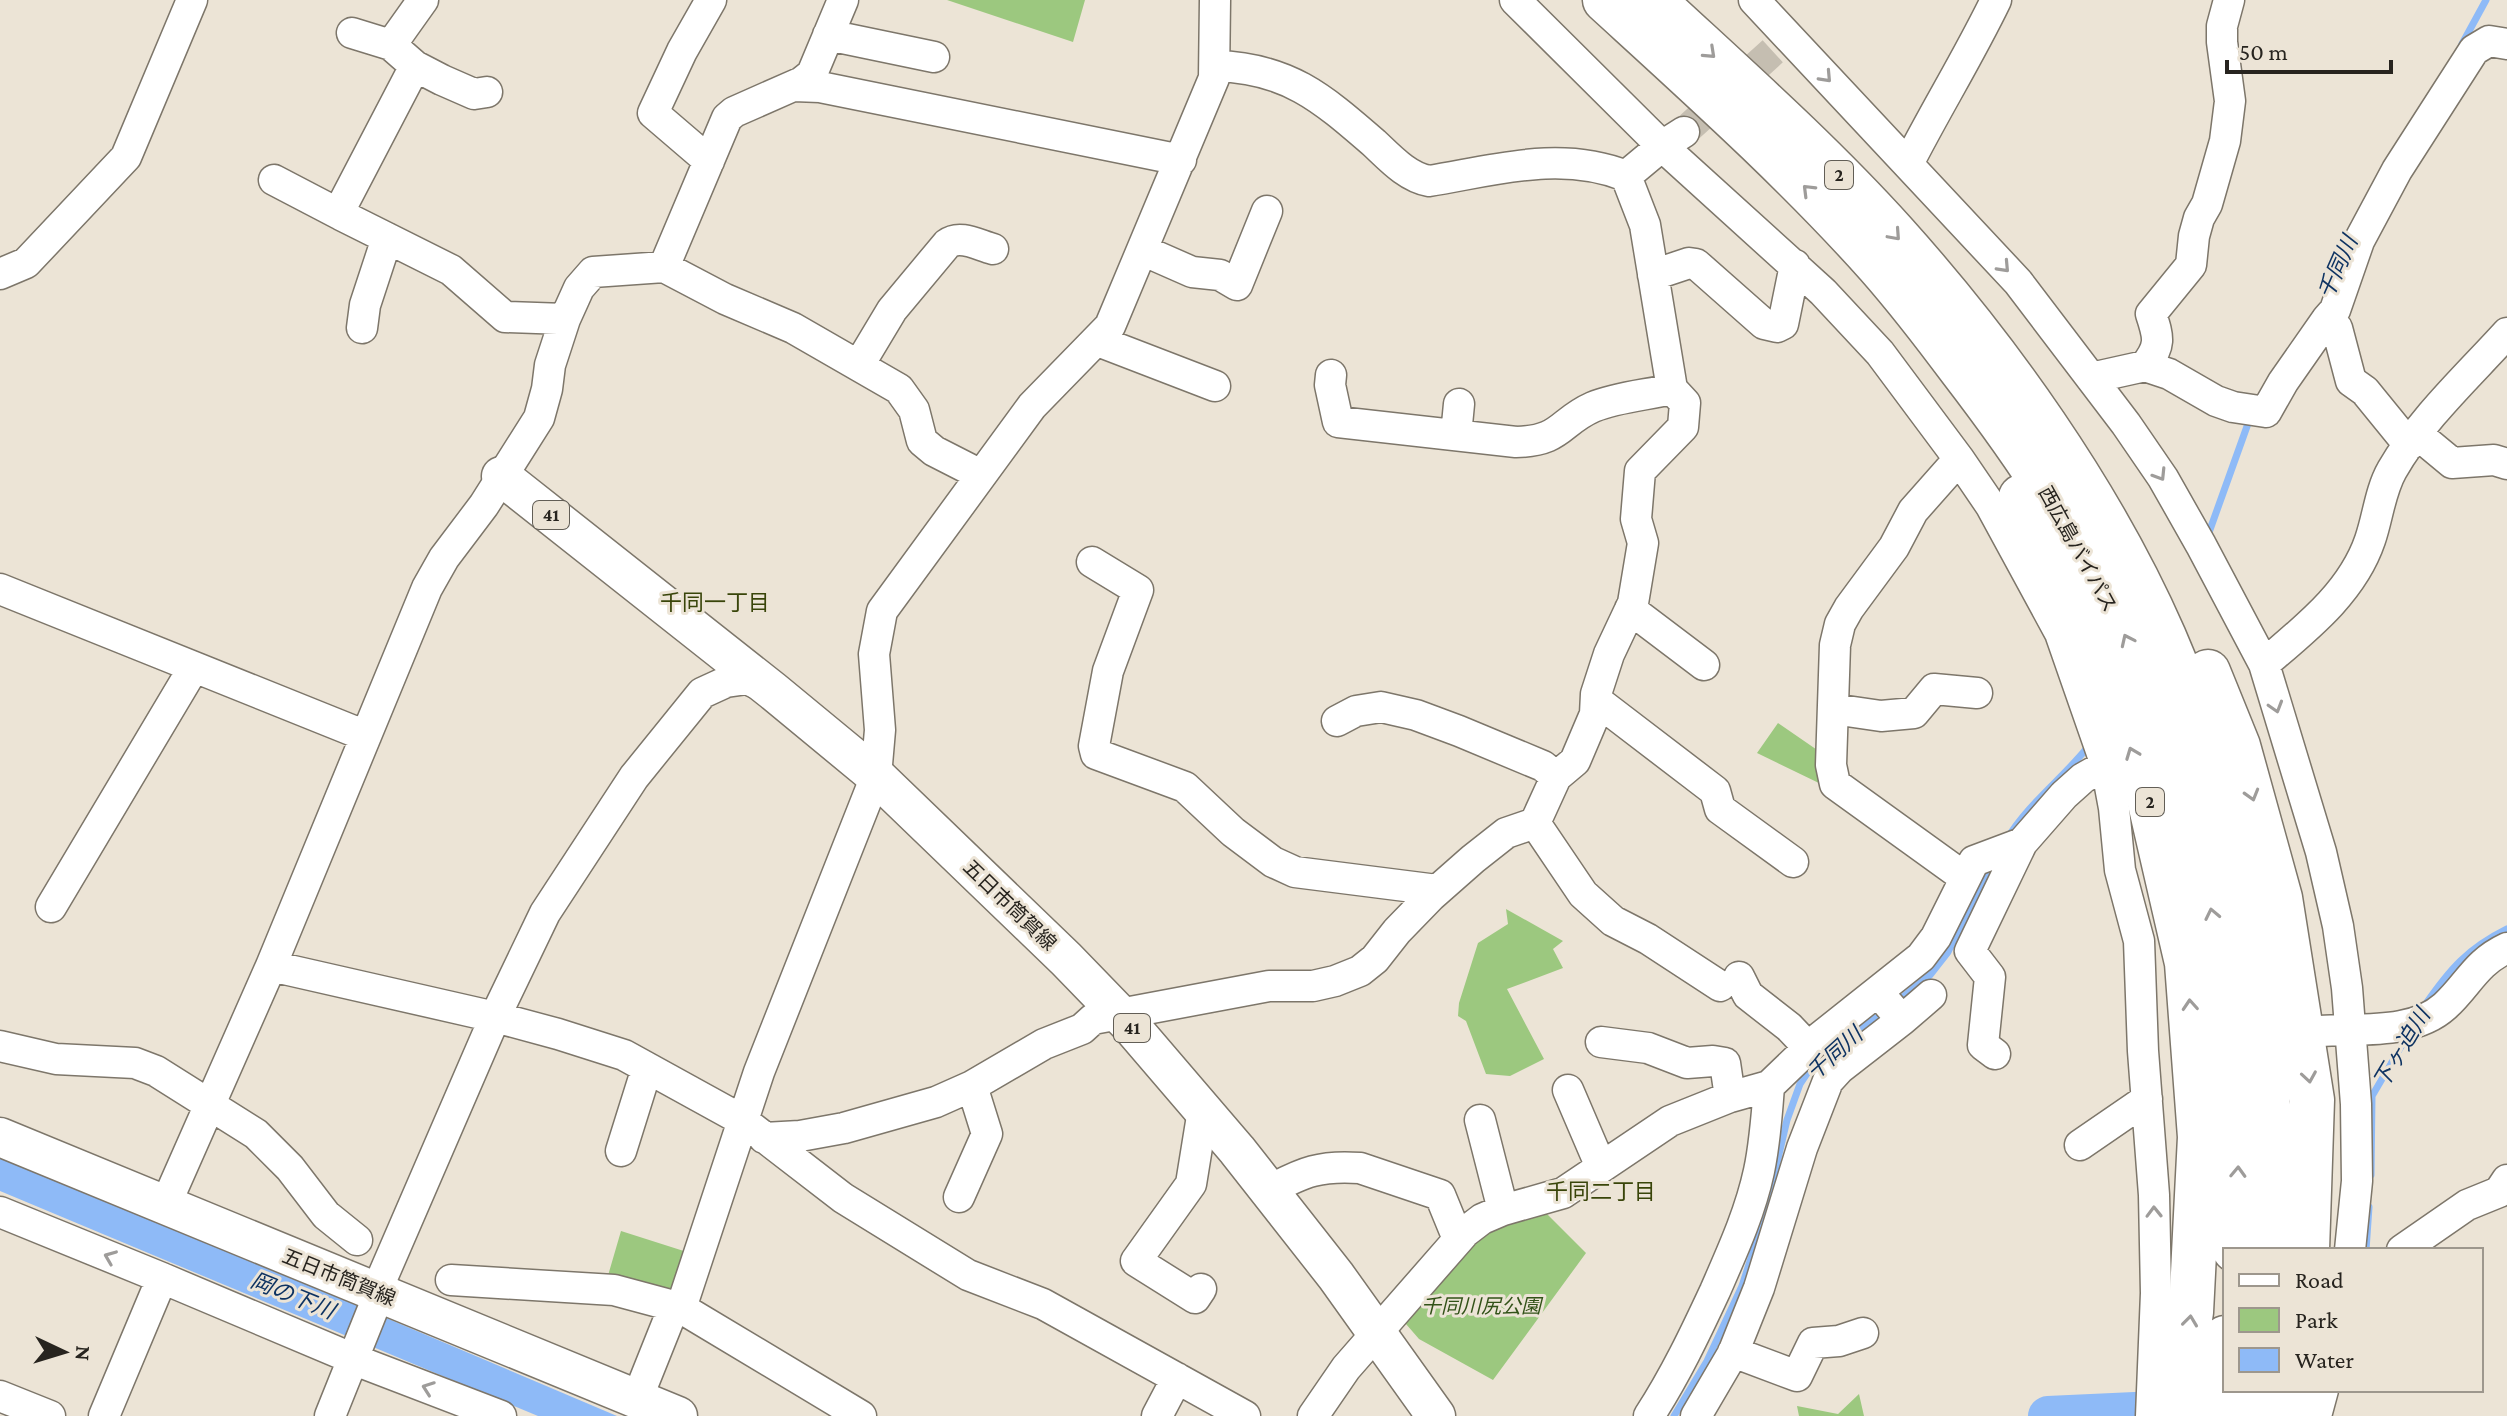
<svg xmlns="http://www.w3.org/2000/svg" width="2507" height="1416" font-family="'Crimson Pro','Noto Sans JP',serif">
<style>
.green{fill:#9cc87f}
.water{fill:#8ebaf7}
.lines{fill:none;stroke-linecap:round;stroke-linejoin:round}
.stream{stroke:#8ebaf7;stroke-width:7}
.river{stroke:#8ebaf7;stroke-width:40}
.minor-tunnel{stroke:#c5beb1;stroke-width:30;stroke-dasharray:30 15;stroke-linecap:butt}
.minor-casing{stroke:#7d766a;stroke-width:33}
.major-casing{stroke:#7d766a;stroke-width:41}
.highway-casing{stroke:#7d766a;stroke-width:47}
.minor{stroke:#fff;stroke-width:30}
.major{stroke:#fff;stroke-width:38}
.highway{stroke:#fff;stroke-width:44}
.oneway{stroke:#9e9c9a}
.labels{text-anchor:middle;stroke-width:6;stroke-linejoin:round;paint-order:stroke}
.shield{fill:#ece4d6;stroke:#625e56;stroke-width:2}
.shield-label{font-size:18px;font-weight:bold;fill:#27241f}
.street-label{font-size:20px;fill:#27241f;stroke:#ece4d6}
.park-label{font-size:20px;font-style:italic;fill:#325218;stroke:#ece4d6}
.water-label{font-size:22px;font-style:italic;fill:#0e3362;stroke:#ece4d6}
.neighbourhood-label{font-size:22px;fill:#39450a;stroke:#ece4d6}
</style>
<rect width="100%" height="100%" fill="#ece4d6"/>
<path class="green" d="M 947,0 L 1085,0 L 1073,42 Z
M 1778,723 L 1823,754 L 1823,785 L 1757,753 Z
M 1506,909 L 1563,941 L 1553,949 L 1563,968 L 1507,989 L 1544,1059 L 1510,1076 L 1486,1074 L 1466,1021 L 1458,1016 L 1459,1003 L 1478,943 L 1508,924 Z
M 1540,1207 L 1586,1253 L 1493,1380 L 1419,1339 L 1406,1324 L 1407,1314 L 1465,1244 Z
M 621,1231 L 690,1253 L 677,1297 L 607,1279 Z
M 1859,1394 L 1864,1416 L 1799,1416 L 1797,1406 L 1838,1414 Z"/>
<path class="water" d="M 0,1154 L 617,1416 L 538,1416 L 0,1191 Z"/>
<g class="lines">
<path class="stream" d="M 2462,44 L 2486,0
M 2207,538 L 2250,418
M 2007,839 C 2028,804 2062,779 2087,748
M 1897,1002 L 1930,975 L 1948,952 L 1990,866
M 2425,1005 C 2450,969 2467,949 2507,929
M 2371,1175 L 2372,1096 L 2409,1033
M 2366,1250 L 2369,1207
M 1674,1416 L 1707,1361 L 1742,1286 L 1764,1218 L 1787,1120 L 1800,1084 L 1812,1066 L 1884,1012"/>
<path class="river" d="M 2048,1416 L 2135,1412 L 2180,1416"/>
<path class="minor-tunnel" d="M 1684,132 L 1773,51"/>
<defs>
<path id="minor" d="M 1515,0 L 1662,146 L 1823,292 L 1880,353 L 1959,459 L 1991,506 L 2060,633 L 2106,765 L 2114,808 L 2120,870 L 2139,941 L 2143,1051 L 2154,1195 L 2156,1293 L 2151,1416
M 1754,0 L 2018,282 L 2126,424 L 2163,478 L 2201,545 L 2264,664 L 2321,852 L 2338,926 L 2347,988 L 2356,1104 L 2357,1181 L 2350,1250
M 352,33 L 391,45 L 415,66 L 442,80 L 474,94 L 487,92
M 828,35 L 934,57
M 391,45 L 423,0
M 415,66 L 343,204 L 341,215 L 451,270 L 505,317 L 565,319
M 1216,66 C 1288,68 1322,98 1374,143 C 1390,158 1407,177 1429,181 C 1496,170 1561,150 1626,176
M 794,86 L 820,87 L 1181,160
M 709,161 L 653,113 L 682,51 L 711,0
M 1908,164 C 1936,109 1969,56 1996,0
M 274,180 L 341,215
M 1142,250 L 1192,272 L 1220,275 L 1237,285 L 1267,211
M 664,267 L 727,118 L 734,112 L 802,82 L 812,74 L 843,0
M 0,274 L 26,263 L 126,157 L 192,0
M 1653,275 L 1689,263 L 1696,264 L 1764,324 L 1777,327 L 1783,324 L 1795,265
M 2327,319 L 2335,310 L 2359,241 L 2397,170 L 2474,50 L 2489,41 L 2507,44
M 362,328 L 365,305 L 387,238
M 1098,341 L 1215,386
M 859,365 L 892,310 L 947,244 C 960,234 978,245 993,249
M 2145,366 C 2161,346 2159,338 2151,314 L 2191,265 L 2194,236 L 2199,218 L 2207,204 L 2225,141 L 2230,101 L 2222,42 L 2222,26 L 2229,0
M 1331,375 L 1330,385 L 1338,422 L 1516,442 C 1562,441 1559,422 1593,407 C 1617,397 1647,395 1672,389
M 2091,378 L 2145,366 L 2169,374 L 2216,401 L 2233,407 L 2266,412 L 2283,382 L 2327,319 L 2337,328 L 2351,381 L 2365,391 L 2409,445
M 2417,434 L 2452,463 L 2494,460 L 2507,464
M 1456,435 L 1459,404
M 1959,459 L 1913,511 L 1894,547 L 1849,608 L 1840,624 L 1835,645 L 1831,765 L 1835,784 L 1964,877
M 1092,562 L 1138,590 L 1108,671 L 1094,746 L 1096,754 L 1185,787 L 1233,832 L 1273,862 L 1295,872 L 1437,890
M 0,589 L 366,736
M 1630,609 L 1704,665
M 2264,664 C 2305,629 2352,593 2370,540 C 2378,517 2380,491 2392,470 C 2422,418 2467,377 2507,333
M 1596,700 L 1715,791 L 1720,809 L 1793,862
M 1833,709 L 1881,716 L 1914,713 L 1934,689 L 1977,693
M 1337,721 L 1356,711 L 1381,707 L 1416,715 L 1459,731 L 1543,766 L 1556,777
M 1535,823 L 1583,894 L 1613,921 L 1648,939 L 1720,986
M 51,907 L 194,667
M 271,966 L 495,1017 L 558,1034 L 624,1055 L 742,1120 L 843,1198 L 968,1275 L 1043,1304 L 1245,1416
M 1739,977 L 1748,995 L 1789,1027 L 1809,1048
M 1889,1005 L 1902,1020 L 1931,995
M 2320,1031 C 2360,1028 2413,1035 2445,1006 C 2469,984 2475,963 2507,948
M 1601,1042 L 1648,1048 L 1687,1063 L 1713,1061 L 1725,1063 L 1730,1097
M 0,1046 L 56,1059 L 135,1063 L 156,1071 L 256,1134 L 290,1168 L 326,1215 L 357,1240
M 1995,1054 L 1983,1045 L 1990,977 L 1970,951 L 2022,843
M 1568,1090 L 1601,1167
M 1480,1120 L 1503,1210
M 764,1138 L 800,1136 L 844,1128 L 936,1102 L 972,1086 L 1044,1044 L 1082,1029 L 1093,1019 L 1269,986 L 1313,986 L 1335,981 L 1360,971 L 1375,959 L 1397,931 L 1431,896 L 1473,859 L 1506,833 L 1535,823 L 1556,777 L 1575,761 L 1595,714 L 1596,694 L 1609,654 L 1633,603 L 1643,543 L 1636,519 L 1640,471 L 1683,427 L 1685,403 L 1672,389 L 1645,225 L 1626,176 L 1662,146 L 1684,132
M 2080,1145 L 2147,1099
M 621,1151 L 647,1068
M 1270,1190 C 1303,1172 1321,1165 1360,1168 L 1440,1195 L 1458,1239
M 959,1197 L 987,1134 L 972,1086
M 165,1206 L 271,966 L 427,588 L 444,558 L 484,505 L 539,418 L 547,389 L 550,365 L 565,319 L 579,288 L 593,272 L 664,267 L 725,299 L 793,328 L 899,389 L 914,410 L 922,441 L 934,451 L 981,475
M 0,1212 L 162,1278 L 368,1365 L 501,1416
M 2402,1250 L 2467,1205 L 2499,1192 L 2507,1180
M 451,1280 L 614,1290 L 681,1308 L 861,1416
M 1201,1289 L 1195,1298 L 1136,1261 L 1191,1184 L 1203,1110
M 1733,1352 L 1797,1376 L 1813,1343 L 1839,1341 L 1863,1333
M 0,1396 L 50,1416
M 637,1399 L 671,1314 L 681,1308 L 759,1072 L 876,776 L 880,730 L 874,654 L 882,611 L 1032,406 L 1110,326 L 1214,78 L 1215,0
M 104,1416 L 162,1278
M 330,1416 L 375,1304 L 376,1292 L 495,1017 L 545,913 L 634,777 L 702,693 L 726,682 L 747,679 L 769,689
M 1157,1416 L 1177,1378
M 1313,1416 L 1346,1368 L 1465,1232 L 1482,1219 L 1503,1210 L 1563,1193 L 1670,1121 L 1730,1097 L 1769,1086 L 1819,1038 L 1921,957 L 1936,937 L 1974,861 L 2022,843 L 2064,795 L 2083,778 L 2106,765
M 1649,1416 C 1675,1376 1695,1334 1715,1291 C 1732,1252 1750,1213 1759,1171 C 1765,1143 1767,1114 1769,1086
M 1696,1416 L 1733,1353 L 1759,1288 L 1802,1148 L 1828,1081 L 1839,1069 L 1902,1020
M 2316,1416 L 2323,1390"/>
<path id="major" d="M 501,476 L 773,691 L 876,776 L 1066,959 L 1129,1024 L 1237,1150 L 1336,1276 L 1436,1416
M 0,1137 L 678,1416"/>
<path id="highway" d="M 1605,0 C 1699,86 1793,170 1878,265 C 1907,298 1934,333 1960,368 C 1993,411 2025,454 2053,500 C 2175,693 2234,927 2238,1155 C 2239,1186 2236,1218 2235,1250
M 1653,0 C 1735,76 1819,150 1894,233 C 1999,350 2101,493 2164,637 C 2235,799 2265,980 2270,1155 C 2271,1187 2267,1219 2266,1250
M 2021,497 L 2085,629 L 2148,794 L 2187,963 L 2200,1137 L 2191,1312 L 2175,1416
M 2208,672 L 2238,746 L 2280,898 L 2312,1100 L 2307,1250
M 2214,1416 L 2225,1338
M 2246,1416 L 2251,1390
M 2284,1416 L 2288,1390"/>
</defs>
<use href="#minor" class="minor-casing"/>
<use href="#major" class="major-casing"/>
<use href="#highway" class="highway-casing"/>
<use href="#minor" class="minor"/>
<use href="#major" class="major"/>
<use href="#highway" class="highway"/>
</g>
<defs><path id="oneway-chevron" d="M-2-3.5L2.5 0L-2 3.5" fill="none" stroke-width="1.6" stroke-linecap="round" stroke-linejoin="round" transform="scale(2)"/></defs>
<g class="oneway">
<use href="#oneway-chevron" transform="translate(1710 53) rotate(43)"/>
<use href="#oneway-chevron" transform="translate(1826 77) rotate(47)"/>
<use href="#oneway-chevron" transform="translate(1808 190) rotate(-135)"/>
<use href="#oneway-chevron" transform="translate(1895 235) rotate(48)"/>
<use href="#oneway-chevron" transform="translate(2004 267) rotate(47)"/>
<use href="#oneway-chevron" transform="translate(2160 475) rotate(58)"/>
<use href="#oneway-chevron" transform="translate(2127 640) rotate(-115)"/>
<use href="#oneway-chevron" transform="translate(2276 707) rotate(73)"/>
<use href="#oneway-chevron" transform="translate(2132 753) rotate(-111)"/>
<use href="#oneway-chevron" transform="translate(2252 795) rotate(74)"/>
<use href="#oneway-chevron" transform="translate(2212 914) rotate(-102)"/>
<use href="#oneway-chevron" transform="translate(2190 1005) rotate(-94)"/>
<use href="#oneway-chevron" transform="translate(2309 1077) rotate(81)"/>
<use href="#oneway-chevron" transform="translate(2238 1172) rotate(-88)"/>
<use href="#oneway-chevron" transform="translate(2154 1212) rotate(-91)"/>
<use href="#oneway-chevron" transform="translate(110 1257) rotate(-158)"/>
<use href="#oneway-chevron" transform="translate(2190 1321) rotate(-83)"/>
<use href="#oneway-chevron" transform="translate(428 1388) rotate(-160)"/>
</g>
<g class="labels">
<g class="shield">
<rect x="1825" y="161" width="28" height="28" rx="6"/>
<rect x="533" y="501" width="36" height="28" rx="6"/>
<rect x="2136" y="788" width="28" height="28" rx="6"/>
<rect x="1114" y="1014" width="36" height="28" rx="6"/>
</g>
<g class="shield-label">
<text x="1839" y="181">2</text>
<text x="551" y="521">41</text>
<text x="2150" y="808">2</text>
<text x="1132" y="1034">41</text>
</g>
<g class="street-label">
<text transform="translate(2078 549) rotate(61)" y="7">西広島バイパス</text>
<text transform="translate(1010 905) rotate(44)" y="7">五日市筒賀線</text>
<text transform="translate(339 1277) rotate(22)" y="7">五日市筒賀線</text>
</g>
<g class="park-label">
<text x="1481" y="1313">千同川尻公園</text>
</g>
<g class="water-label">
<text transform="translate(2337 267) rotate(-66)" y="8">千同川</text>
<text transform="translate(2401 1048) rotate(-59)" y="8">下ヶ迫川</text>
<text transform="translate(1834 1053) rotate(-42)" y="8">千同川</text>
<text transform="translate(293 1295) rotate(22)" y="8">岡の下川</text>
</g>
<g class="neighbourhood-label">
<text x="715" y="610">千同一丁目</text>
<text x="1601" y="1199">千同二丁目</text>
</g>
</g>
<rect x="2223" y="1248" width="260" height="144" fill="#ece4d6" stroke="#9d978d" stroke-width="2"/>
<rect x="2239" y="1274" width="40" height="12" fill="#ffffff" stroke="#9d978d" stroke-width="2"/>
<text x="2295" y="1288" font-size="24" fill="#27241f">Road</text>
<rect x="2239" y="1308" width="40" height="24" fill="#9cc87f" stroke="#9d978d" stroke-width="2"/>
<text x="2295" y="1328" font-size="24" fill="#27241f">Park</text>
<rect x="2239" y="1348" width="40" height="24" fill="#8ebaf7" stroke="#9d978d" stroke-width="2"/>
<text x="2295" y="1368" font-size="24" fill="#27241f">Water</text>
<g transform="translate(64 1352) rotate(94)" stroke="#ece4d6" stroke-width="6" paint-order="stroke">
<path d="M0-6L14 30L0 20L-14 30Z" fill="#27241f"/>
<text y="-12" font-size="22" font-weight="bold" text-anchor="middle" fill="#27241f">N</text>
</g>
<path d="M2227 60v12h164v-12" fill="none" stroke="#27241f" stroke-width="4"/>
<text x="2239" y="60" font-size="24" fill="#27241f" stroke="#ece4d6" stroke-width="6" paint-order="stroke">50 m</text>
</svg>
